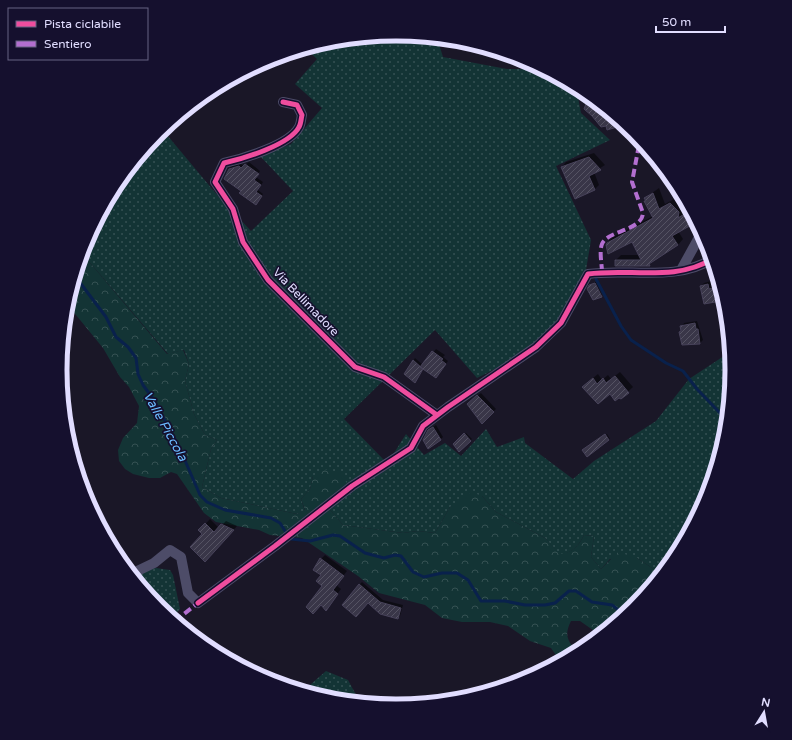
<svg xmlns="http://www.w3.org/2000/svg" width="792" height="740" font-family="'Varela Round',sans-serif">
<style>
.grass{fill:url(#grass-dots)}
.forest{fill:url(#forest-crowns)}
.shadow{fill:#0007}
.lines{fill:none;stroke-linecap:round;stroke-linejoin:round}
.stream{stroke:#09214c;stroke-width:3}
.building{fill:url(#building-hatch);stroke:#47425a}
.minor{stroke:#4d4c68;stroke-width:10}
.quiet{stroke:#b36fd0;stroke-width:4;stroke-dasharray:8 4;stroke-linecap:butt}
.cycleway-casing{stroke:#15102e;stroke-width:8}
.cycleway{stroke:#ef4d9e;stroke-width:5}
.labels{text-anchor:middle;stroke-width:3.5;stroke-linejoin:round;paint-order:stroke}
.street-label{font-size:12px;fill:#e1ddff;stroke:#15102e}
.water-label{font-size:13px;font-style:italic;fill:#6bbbff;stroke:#15102e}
.rim{fill:none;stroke:#e1ddff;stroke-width:5}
</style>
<defs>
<pattern id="grass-dots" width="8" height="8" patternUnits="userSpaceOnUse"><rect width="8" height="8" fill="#133435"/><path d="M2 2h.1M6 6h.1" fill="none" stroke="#355153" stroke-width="1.8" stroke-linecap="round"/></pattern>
<pattern id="forest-crowns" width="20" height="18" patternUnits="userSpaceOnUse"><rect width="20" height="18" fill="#133435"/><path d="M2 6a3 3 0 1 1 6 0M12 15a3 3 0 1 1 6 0" fill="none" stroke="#355153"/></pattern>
<pattern id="building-hatch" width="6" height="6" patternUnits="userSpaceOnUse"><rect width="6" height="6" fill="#393648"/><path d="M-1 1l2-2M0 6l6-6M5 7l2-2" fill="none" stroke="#555363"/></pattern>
</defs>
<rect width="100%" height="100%" fill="#1a1727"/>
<path class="grass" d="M 396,34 L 437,38 L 443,57 L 507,69 L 523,69 L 522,59 L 525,60 L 576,87 L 581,113 L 610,140 L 556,166 L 591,240 L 583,288 L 543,346 L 477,378 L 435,330 L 344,419 L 384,460 L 394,453 L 406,434 L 424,455 L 445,443 L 461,456 L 486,429 L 497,447 L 524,437 L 525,443 L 573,479 L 594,461 L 656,421 L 689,379 L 730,352 C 738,427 709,516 661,574 L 637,558 L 610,559 L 601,569 L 591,557 L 594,536 L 584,535 C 578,547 573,552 560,555 L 545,538 L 496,512 L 482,496 L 450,507 L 435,533 L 418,531 L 403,533 L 343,525 L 325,504 L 313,476 L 310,489 L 301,499 L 305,511 L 297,514 L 221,498 L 202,487 L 211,449 L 217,440 L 205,435 L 194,414 L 185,381 L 189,364 L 184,350 L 168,354 L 86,258 L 86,241 L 117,183 L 162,129 L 213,190 L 251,231 L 293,191 L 260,156 L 291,144 L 322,108 L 295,84 L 317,59 L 305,48 L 331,40 Z
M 156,568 L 170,570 L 173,575 L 180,609 L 172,618 L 158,607 L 131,574 L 144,569 Z
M 326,671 L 348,680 L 360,702 L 330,699 L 303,691 Z"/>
<path class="forest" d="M 84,245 L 86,258 L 167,354 L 183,350 L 189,364 L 185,381 L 194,414 L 205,435 L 217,440 L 211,449 L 202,487 L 221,498 L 297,514 L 305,510 L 301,499 L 310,489 L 313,476 L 324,469 L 340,473 L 351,489 L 325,504 L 343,525 L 403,533 L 418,531 L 435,533 L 450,507 L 471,492 L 482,496 L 496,512 L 545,538 L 560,554 C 573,552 578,547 584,535 L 594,536 L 591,557 L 601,569 L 618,552 L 637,558 L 661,574 L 633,608 L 600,635 L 580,621 L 571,621 C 564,635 567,641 578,652 L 560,661 L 551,648 L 530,641 L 508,626 L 490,622 L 462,622 L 442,618 L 425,605 L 379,593 L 358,576 L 302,538 L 270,535 L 259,530 L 216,522 L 204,513 L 177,474 L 171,472 L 160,478 L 149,478 L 133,474 L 125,469 L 119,461 L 118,450 L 123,438 L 137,423 L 139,406 L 129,387 L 120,377 L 103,348 L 67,304 Z"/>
<path class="shadow" d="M 590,96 L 623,124 L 606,124 L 585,109 Z
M 594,153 L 605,165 L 594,172 L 599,185 L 595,189 L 562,167 L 566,162 Z
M 249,162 L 260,171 L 256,177 L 263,182 L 258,190 L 263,194 L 258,201 L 243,191 L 229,169 L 232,166 L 241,164 L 244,166 Z
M 677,187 L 682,195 L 681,196 L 675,195 Z
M 659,188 L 665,204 L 676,198 L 684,206 L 682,214 L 689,210 L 695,220 L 678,231 L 683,239 L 678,245 L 655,259 L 649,265 L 616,260 L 621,255 L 640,255 L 633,240 L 607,243 L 613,237 L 653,216 L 645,202 L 645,198 Z
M 711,281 L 712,287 L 720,285 L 723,297 L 720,300 L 701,286 L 704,283 Z
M 596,282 L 602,295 L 601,296 L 590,285 Z
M 697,321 L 703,340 L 700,343 L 680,332 L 684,323 Z
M 436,349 L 445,355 L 443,357 L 448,361 L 439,373 L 424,368 L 417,379 L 413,361 L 415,358 L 423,365 Z
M 620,372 L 633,387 L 621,398 L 588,382 L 598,374 L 602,380 L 608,375 L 611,379 Z
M 481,393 L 496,409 L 482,422 L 471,401 Z
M 436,425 L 443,437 L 441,439 L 432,428 Z
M 466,433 L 472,439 L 459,450 L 455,444 Z
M 607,434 L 610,439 L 609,440 L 584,449 Z
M 210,519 L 219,528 L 226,521 L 237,526 L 210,556 L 203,534 L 200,530 Z
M 325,555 L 347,571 L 336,585 L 341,589 L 326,609 L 321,559 Z
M 362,582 L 383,600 L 403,605 L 400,616 L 398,618 L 368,602 L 359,585 Z"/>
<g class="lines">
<path class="stream" d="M 75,276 L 106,317 L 116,337 L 128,347 L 136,358 L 138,374 L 143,385 L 154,400 L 180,449 L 200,495 L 207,502 L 225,510 L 271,518 L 280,523 L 287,534
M 596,279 L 621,326 L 631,340 L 666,363 L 683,371 L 697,389 L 720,413 L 727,425
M 291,539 L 310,541 L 333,535 L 340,536 L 365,553 L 384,558 L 395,555 L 401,556 L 413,572 L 424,577 L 442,573 L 457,573 L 468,580 L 481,601 L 505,601 L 525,605 L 545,605 L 555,603 L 569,591 L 576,591 L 592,602 L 612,605 L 625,615"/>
</g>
<path class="building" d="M 589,96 L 596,102 L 624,125 L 607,130 L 606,126 L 601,127 L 592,116 L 584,109 Z
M 589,157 L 601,170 L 589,176 L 595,190 L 575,199 L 561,167 Z
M 245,164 L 259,174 L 254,180 L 261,185 L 256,192 L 262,196 L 256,205 L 239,193 L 241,191 L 224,179 L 229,169 L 239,166 L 241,168 Z
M 653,193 L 659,209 L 670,203 L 679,212 L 678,218 L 686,213 L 693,224 L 672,236 L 678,245 L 649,264 L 650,266 L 615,266 L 615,260 L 641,260 L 632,242 L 608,254 L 606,245 L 607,243 L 653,218 L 644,201 L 646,201 L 644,198 Z
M 595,283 L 602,297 L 593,300 L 587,289 L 589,285 Z
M 708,284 L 709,289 L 717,287 L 721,301 L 704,304 L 700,286 Z
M 695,323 L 696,329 L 698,329 L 700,344 L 682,345 L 679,332 L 681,331 L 680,326 Z
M 432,351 L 443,359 L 441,360 L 446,364 L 436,378 L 420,367 Z
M 413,360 L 423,369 L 415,383 L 404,374 Z
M 615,376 L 629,393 L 621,399 L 619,398 L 615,401 L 610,394 L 598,404 L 582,387 L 593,378 L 597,384 L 603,378 L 606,383 Z
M 477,395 L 494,412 L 482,424 L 467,404 Z
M 433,427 L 441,440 L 428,449 L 423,440 L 428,430 Z
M 464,433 L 471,441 L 459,452 L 453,444 Z
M 605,434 L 609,440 L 587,457 L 582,450 Z
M 205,523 L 214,532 L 221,524 L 234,530 L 205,562 L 190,547 L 202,534 L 198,530 Z
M 320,558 L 344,576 L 333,590 L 338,594 L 326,611 L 321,605 L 313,614 L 306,607 L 322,586 L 316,581 L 321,575 L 313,570 Z
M 359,584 L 380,602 L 401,608 L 398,619 L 380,614 L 368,603 L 356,617 L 342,605 Z"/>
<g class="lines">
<path class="minor" d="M 283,102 L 297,105 L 302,115 C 301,119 301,124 299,127 C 290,145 242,159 224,163 L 215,182 L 233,209 L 243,242 L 268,280 L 355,367 L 384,377 L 437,415
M 681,270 L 702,232
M 131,574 L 154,563 L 170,550 L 181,557 L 188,593 L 198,603 L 275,546 L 352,486 L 411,448 L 423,426 L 448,407 L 536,347 L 561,323 L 588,274 C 628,268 676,282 712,259"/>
<path class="quiet" d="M 602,272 C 602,265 599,251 602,244 C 608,230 642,231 643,213 L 632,182 L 639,145 L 636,136
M 175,621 L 198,603"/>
<defs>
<path id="cycleway" d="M 283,102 L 297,105 L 302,115 C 301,119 301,124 299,127 C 290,145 242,159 224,163 L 215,182 L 233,209 L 243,242 L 268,280 L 355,367 L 384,377 L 437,415
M 198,603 L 275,546 L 352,486 L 411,448 L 423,426 L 448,407 L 536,347 L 561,323 L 588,274 C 628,268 676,282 712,259"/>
</defs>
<use href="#cycleway" class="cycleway-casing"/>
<use href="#cycleway" class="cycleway"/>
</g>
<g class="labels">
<g class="street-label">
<text transform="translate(306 302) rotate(46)" y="4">Via Bellimadore</text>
</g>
<g class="water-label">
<text transform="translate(166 426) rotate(61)" y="5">Valle Piccola</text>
</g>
</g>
<path d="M0 0H792V740H0ZM67 370a329 329 0 1 1 658 0a329 329 0 1 1-658 0Z" fill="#15102e" fill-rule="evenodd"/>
<path class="rim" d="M67 370a329 329 0 1 1 658 0a329 329 0 1 1-658 0Z"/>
<rect x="8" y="8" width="140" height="52" fill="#15102e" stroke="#676282"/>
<rect x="16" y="21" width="20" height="6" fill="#ef4d9e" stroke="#676282"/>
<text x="44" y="28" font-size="12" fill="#e1ddff">Pista ciclabile</text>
<rect x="16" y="41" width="20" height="6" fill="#b36fd0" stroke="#676282"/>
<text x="44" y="48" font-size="12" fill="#e1ddff">Sentiero</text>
<g transform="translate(764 712) rotate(11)" stroke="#15102e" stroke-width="3" paint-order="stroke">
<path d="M0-3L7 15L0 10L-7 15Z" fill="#e1ddff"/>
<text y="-6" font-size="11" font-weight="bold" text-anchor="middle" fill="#e1ddff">N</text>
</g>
<path d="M656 26v6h69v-6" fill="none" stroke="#e1ddff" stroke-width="2"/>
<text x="662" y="26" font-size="12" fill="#e1ddff" stroke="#15102e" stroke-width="3" paint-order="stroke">50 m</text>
</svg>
